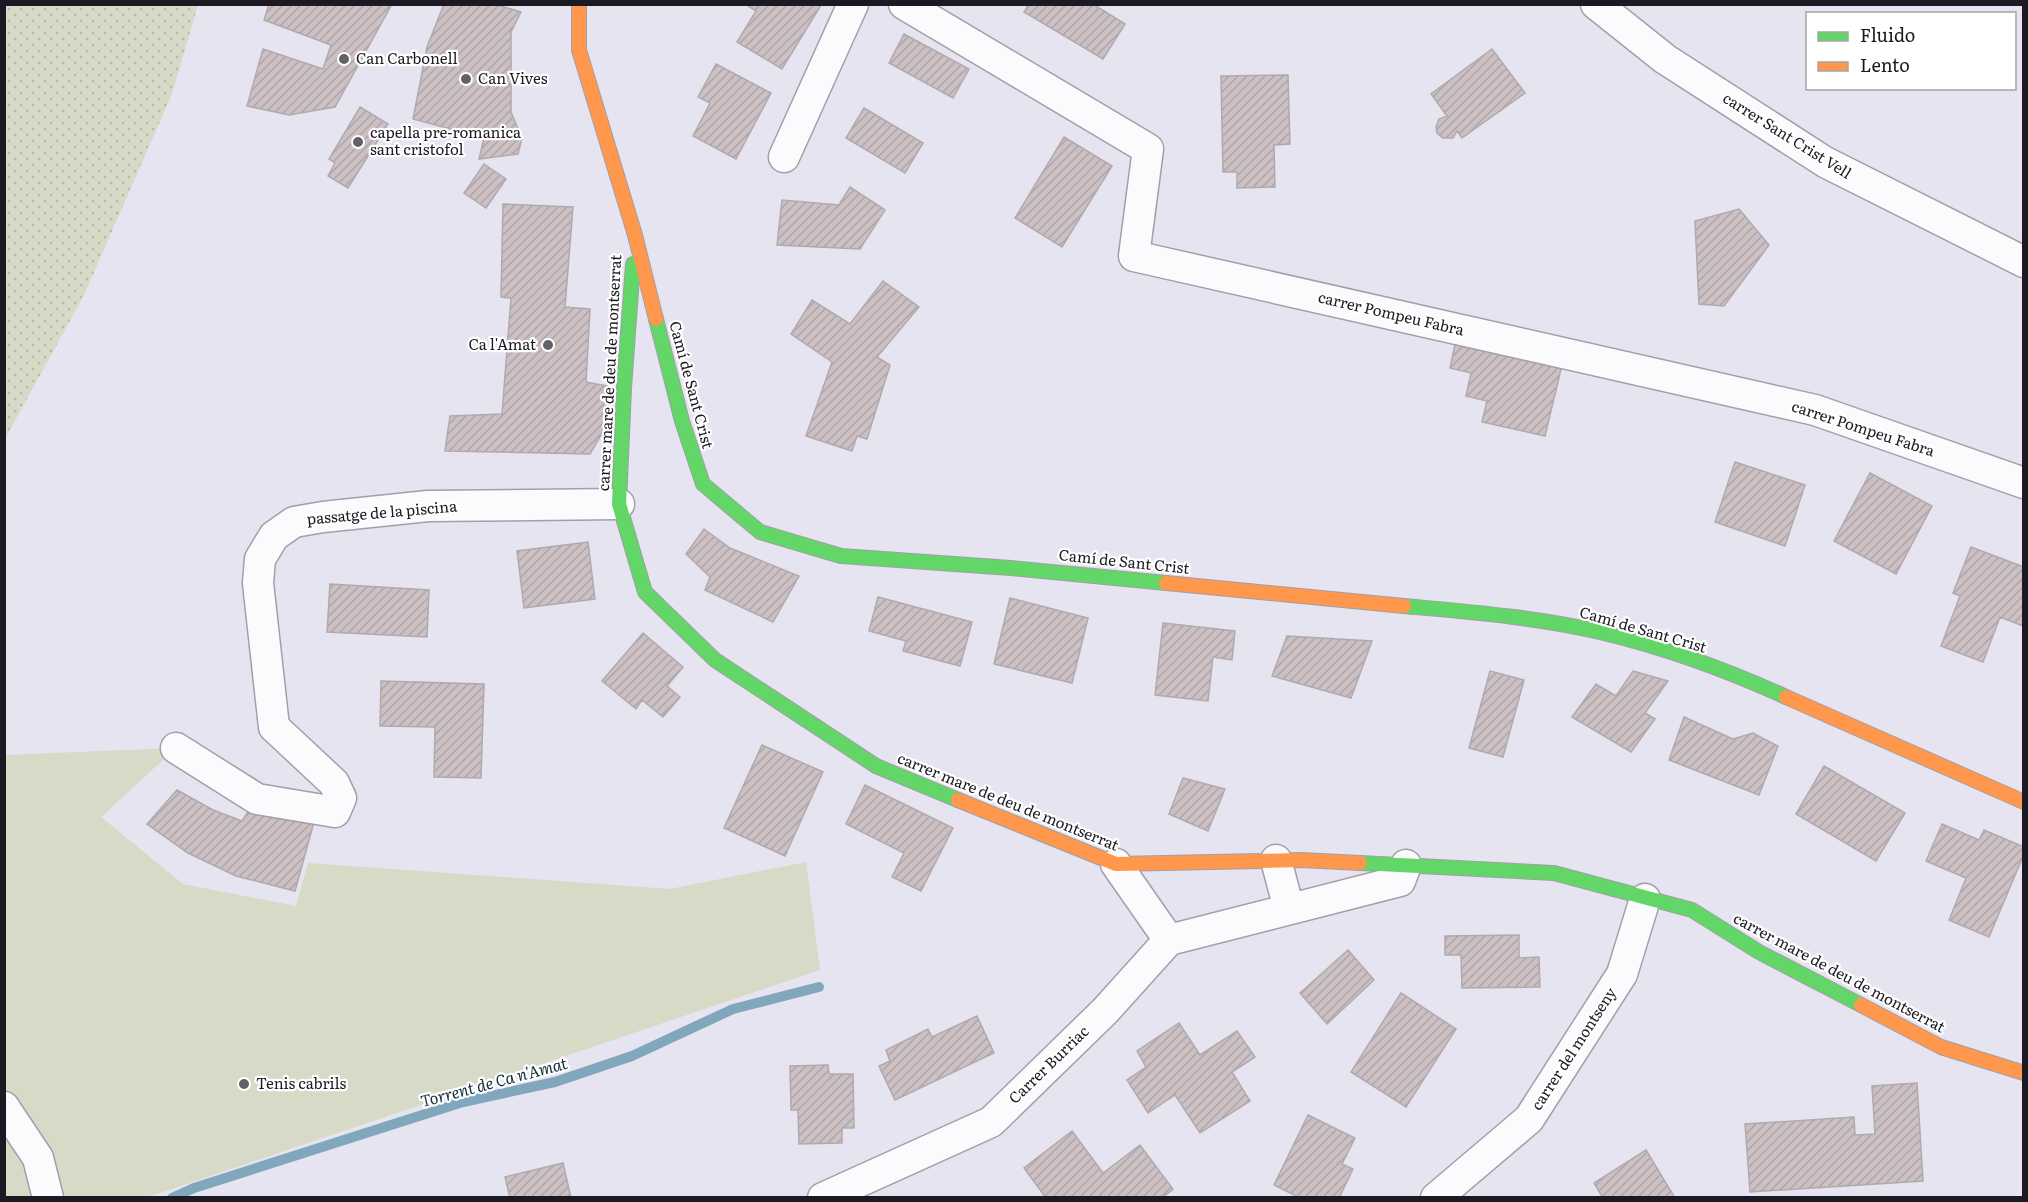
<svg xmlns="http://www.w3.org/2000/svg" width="2028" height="1202" font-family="Literata,serif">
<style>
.grass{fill:url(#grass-dots)}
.green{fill:#d7dac6}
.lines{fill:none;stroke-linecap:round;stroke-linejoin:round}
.stream{stroke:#80a7bc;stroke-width:10}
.building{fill:url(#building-hatch);stroke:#afaaad;stroke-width:1.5}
.street-casing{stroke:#a19fa8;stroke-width:33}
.fast-casing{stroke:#a19fa8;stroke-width:16}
.slow-casing{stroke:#a19fa8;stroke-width:16}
.street{stroke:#fbfbfd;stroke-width:30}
.fast{stroke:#63d668;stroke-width:14}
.slow{stroke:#ff974d;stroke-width:14}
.poi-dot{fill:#626069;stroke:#fff;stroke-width:2}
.labels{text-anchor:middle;stroke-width:4.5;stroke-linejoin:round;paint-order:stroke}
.poi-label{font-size:15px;fill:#1b1921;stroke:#fff;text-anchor:start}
.street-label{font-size:15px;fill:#1b1921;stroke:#fff}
.water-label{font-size:16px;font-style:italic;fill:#122e3a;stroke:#fff}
</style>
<defs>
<pattern id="grass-dots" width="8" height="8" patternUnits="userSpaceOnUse" patternTransform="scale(1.5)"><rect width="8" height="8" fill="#d7dac6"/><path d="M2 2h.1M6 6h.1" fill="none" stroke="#b8baaa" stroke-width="1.8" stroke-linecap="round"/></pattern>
<pattern id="building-hatch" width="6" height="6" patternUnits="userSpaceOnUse" patternTransform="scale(1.5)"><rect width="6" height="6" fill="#ccc0c3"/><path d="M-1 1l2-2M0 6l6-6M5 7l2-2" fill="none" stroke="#afa4a7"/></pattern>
</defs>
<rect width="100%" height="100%" fill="#e6e4f0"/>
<path class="grass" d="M 5,4 L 198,5 L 172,94 L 84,295 L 5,439 Z"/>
<path class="green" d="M 176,748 L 101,817 L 183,884 L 296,906 L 308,863 L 670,889 L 806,862 L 820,970 L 148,1197 L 5,1197 L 4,755 Z"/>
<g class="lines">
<path class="stream" d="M 172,1198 L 194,1188 L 463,1102 L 555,1082 L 632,1056 L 733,1009 L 819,987"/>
</g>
<path class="building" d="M 269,4 L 392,4 L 335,107 L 289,115 L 247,106 L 263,49 L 323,69 L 331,45 L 264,20 Z
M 444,4 L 494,4 L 521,12 L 511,32 L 511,112 L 522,138 L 518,154 L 479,159 L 484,138 L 413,119 L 427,47 Z
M 745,4 L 820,4 L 821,5 L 782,69 L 737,42 L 756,11 Z
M 1029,4 L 1093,4 L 1125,24 L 1103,59 L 1024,12 Z
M 904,34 L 969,69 L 953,98 L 889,63 Z
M 1492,49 L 1525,93 L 1462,138 L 1457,131 L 1453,138 L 1443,138 L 1437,133 L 1436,127 L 1439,119 L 1447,116 L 1431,94 Z
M 716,64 L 771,93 L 736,159 L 693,136 L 710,103 L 698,97 Z
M 1288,75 L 1290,144 L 1274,145 L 1275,187 L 1237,188 L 1237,172 L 1223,172 L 1221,76 Z
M 360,107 L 388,124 L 348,188 L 328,176 L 335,163 L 329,159 Z
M 864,108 L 923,143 L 905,173 L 846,138 Z
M 1064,137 L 1112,166 L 1062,247 L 1015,218 Z
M 484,164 L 506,179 L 486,208 L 464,193 Z
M 850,187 L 885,210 L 860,249 L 777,245 L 782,200 L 839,205 Z
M 503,204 L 573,207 L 565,307 L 590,309 L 586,382 L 613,387 L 612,416 L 590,454 L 445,451 L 450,416 L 502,414 L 511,298 L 501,297 Z
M 1739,209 L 1769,245 L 1724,306 L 1699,304 L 1695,221 Z
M 883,281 L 919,307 L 877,357 L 890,365 L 867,439 L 857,436 L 852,451 L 806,436 L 832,362 L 791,334 L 812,300 L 850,324 Z
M 1456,340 L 1562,365 L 1545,436 L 1482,422 L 1487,401 L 1466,396 L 1471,373 L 1450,368 Z
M 1735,462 L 1805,485 L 1785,546 L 1715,522 Z
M 1870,473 L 1932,506 L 1896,574 L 1834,541 Z
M 704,529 L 730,548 L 799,576 L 773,622 L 705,590 L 710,577 L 686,554 Z
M 588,542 L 595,599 L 524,608 L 517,551 Z
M 1971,547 L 2024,567 L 2023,626 L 2000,617 L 1983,662 L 1941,646 L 1960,596 L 1953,593 Z
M 330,584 L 429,590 L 427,637 L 327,632 Z
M 878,597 L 972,622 L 960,666 L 903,651 L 906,641 L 869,631 Z
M 1010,598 L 1088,618 L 1072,683 L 994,664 Z
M 1163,623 L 1235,631 L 1232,660 L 1213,657 L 1208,701 L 1155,695 Z
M 643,633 L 683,667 L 667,686 L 680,697 L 663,717 L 642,700 L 636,709 L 602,681 Z
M 1287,636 L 1372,641 L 1351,698 L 1272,676 Z
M 1490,671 L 1524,680 L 1503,757 L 1469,748 Z
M 1633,671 L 1668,681 L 1645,713 L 1655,719 L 1631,752 L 1572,717 L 1596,684 L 1616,696 Z
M 381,681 L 484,684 L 481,778 L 434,777 L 435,727 L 380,726 Z
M 1684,717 L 1733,739 L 1753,733 L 1778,746 L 1759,795 L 1669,760 Z
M 762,745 L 823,772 L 785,856 L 724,828 Z
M 1824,766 L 1905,813 L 1876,861 L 1796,814 Z
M 1183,778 L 1225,789 L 1208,831 L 1169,814 Z
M 865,785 L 953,828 L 921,891 L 892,877 L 904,853 L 846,824 Z
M 177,790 L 213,810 L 242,821 L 250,809 L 314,822 L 295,891 L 236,876 L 188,853 L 147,824 Z
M 1942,824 L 1979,840 L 1984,830 L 2024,847 L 2024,854 L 1989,937 L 1949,920 L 1966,878 L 1926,861 Z
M 1519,935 L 1519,958 L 1539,957 L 1540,987 L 1462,988 L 1461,955 L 1445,955 L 1445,936 Z
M 1348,950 L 1374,980 L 1327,1024 L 1300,993 Z
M 1401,993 L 1456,1029 L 1406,1107 L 1351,1072 Z
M 977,1016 L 994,1053 L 895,1100 L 879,1066 L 890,1061 L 886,1050 L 928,1029 L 932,1037 Z
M 1179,1023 L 1200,1055 L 1237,1031 L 1255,1057 L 1232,1072 L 1250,1101 L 1200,1133 L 1175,1095 L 1148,1113 L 1127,1080 L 1146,1067 L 1137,1051 Z
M 828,1065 L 829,1074 L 853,1074 L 854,1128 L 842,1128 L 842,1143 L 799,1144 L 798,1110 L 791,1110 L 790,1066 Z
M 1917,1083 L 1923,1181 L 1750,1192 L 1745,1124 L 1854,1117 L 1855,1135 L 1875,1134 L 1872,1086 Z
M 1308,1115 L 1355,1138 L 1342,1164 L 1353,1169 L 1339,1198 L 1300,1198 L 1274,1185 Z
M 1072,1131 L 1103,1173 L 1140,1145 L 1173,1189 L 1162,1198 L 1046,1198 L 1024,1168 Z
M 1646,1150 L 1675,1198 L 1603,1198 L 1594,1183 Z
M 563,1163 L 571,1198 L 510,1198 L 505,1177 Z"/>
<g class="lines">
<defs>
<path id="street" d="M 904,4 L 1148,149 L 1134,256 L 1815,410 L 2024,483
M 1596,4 L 1665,59 L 1825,162 L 2024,262
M 784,157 L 853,4
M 176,748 L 257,799 L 335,812 L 341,798 L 334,783 L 274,727 L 258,583 L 260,559 L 274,536 L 294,522 L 323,517 L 428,506 L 619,504
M 1276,860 L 1289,909
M 1116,864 L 1169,940
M 1169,940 L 1400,881 L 1406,865
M 4,1107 L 38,1158 L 48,1198
M 823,1198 L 991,1122 L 1105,1011 L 1169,940
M 1436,1198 L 1529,1119 L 1622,974 L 1645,899"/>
<path id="fast" d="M 633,264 L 624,388 L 619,504 L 645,592 L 715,660 L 876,766 L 958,800
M 656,319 L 682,421 L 703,484 L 760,532 L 841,556 L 1011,568 L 1166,583
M 1404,606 C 1470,612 1536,617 1600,632 C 1663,647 1727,670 1786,697
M 1360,863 L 1554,873 L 1692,910 L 1759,952 L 1861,1005"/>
<path id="slow" d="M 579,4 L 579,50 L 635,235 L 656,319
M 1166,583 L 1404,606
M 1786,697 L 2024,802
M 958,800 L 1116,864 L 1301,860 L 1360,863
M 1861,1005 L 1941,1047 L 2024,1073"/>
</defs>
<use href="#street" class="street-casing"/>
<use href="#fast" class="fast-casing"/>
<use href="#slow" class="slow-casing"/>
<use href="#street" class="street"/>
<use href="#fast" class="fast"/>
<use href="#slow" class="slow"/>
</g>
<g class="poi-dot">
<circle cx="344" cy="59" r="6"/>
<circle cx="466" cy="79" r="6"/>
<circle cx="358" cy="142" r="6"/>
<circle cx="548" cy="345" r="6"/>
<circle cx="244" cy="1084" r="6"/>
</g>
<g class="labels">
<g class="poi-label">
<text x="356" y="64">Can Carbonell</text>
<text x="478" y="84">Can Vives</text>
<text x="370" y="138">capella pre-romanica<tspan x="370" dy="17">sant cristofol</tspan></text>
<text x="536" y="350" text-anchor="end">Ca l'Amat</text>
<text x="256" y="1089">Tenis cabrils</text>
</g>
<g class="street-label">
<text transform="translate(1787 136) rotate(32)" y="5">carrer Sant Crist Vell</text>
<text transform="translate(1391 314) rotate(13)" y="5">carrer Pompeu Fabra</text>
<text transform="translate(610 373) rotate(-87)" y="5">carrer mare de deu de montserrat</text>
<text transform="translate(691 385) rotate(75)" y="5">Camí de Sant Crist</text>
<text transform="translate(1863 429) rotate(18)" y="5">carrer Pompeu Fabra</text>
<text transform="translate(382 513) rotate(-5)" y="5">passatge de la piscina</text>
<text transform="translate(1124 562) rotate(6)" y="5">Camí de Sant Crist</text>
<text transform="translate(1643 630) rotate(16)" y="5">Camí de Sant Crist</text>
<text transform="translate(1008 802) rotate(22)" y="5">carrer mare de deu de montserrat</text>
<text transform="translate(1839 973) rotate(28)" y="5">carrer mare de deu de montserrat</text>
<text transform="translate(1574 1049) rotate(-57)" y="5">carrer del montseny</text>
<text transform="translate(1049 1065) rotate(-44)" y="5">Carrer Burriac</text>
</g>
<g class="water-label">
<text transform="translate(494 1082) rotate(-15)" y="6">Torrent de Ca n'Amat</text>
</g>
</g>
<rect width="2028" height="1202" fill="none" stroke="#1b1921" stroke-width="12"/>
<rect x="1806" y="12" width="210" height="78" fill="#ffffff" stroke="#a4a3a6" stroke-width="1.5"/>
<rect x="1818" y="32" width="30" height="9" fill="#63d668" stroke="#a4a3a6" stroke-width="1.5"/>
<text x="1860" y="42" font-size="18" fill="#1b1921">Fluido</text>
<rect x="1818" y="62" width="30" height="9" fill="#ff974d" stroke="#a4a3a6" stroke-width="1.5"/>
<text x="1860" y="72" font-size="18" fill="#1b1921">Lento</text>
</svg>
